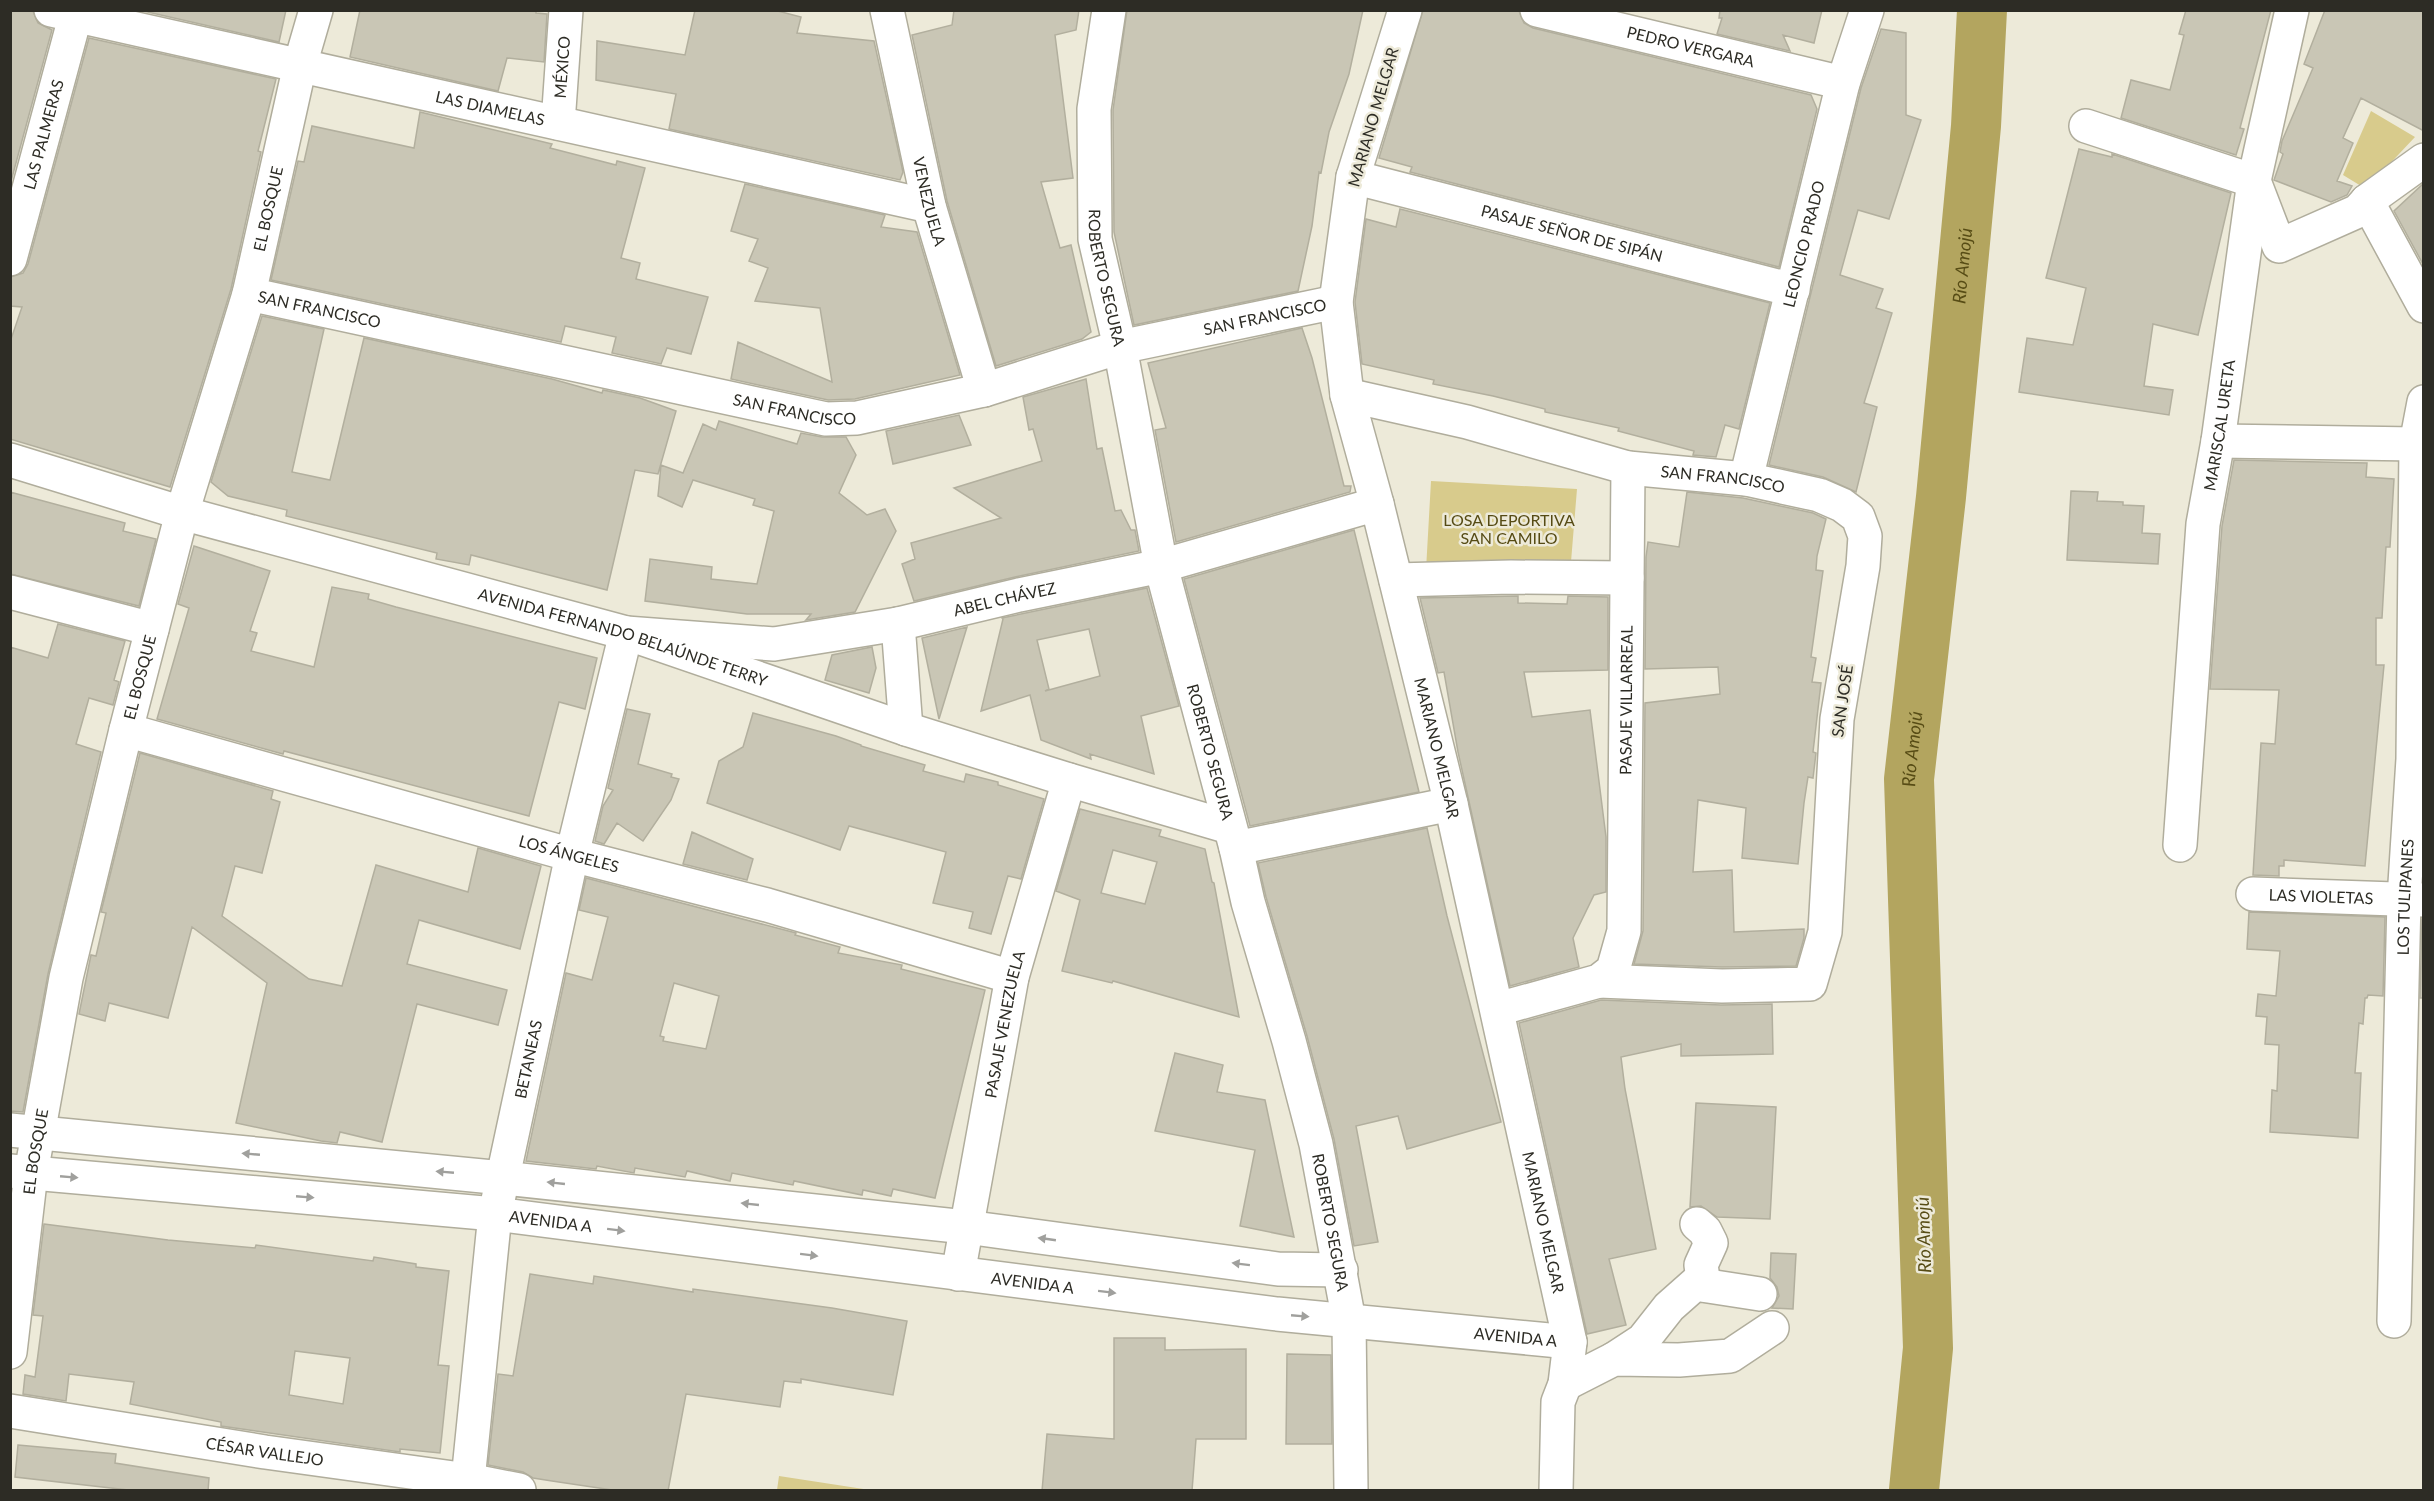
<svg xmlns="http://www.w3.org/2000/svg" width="2434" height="1501" font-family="Lato,sans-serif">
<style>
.green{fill:#d8cb8c}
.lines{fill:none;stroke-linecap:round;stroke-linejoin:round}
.river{stroke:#b3a55f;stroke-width:50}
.building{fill:#c9c6b5;stroke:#b2af9e;stroke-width:1.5;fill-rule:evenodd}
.minor-casing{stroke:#b0ad9c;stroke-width:36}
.minor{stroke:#fff;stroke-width:33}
.oneway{fill:#a0a09d}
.labels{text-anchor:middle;stroke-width:5;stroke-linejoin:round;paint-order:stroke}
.street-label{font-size:16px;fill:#2d2c25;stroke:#edead9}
.park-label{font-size:16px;fill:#564b14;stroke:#edead9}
.water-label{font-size:18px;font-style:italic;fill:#574c15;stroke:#edead9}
</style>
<rect width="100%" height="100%" fill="#edead9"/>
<path class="green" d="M 2371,111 L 2415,137 L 2366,189 L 2343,175 Z
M 1431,481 L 1577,489 L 1570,574 L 1426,570 Z
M 779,1476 L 870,1490 L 777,1490 Z"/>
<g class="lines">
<path class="river" id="s1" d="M 1914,1490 L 1928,1348 L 1909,779 L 1941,497 L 1976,126 L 1982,10"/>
</g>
<path class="building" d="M 10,10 L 33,11 L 38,23 L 52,30 L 10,185 Z
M 139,10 L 286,10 L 279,42 Z
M 360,10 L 536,10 L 536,13 L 547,14 L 544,62 L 507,58 L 498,91 L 350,57 Z
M 695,10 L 774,10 L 801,17 L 797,33 L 874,41 L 903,172 L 900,180 L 669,129 L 676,94 L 596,80 L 597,41 L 685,55 Z
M 954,10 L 1079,10 L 1076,30 L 1055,35 L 1073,178 L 1041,182 L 1060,248 L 1071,245 L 1091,332 L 1082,339 L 996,366 L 947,201 L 912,35 L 952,25 Z
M 1127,10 L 1363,10 L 1349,74 L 1329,132 L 1321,173 L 1319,172 L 1312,226 L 1298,291 L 1134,325 L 1114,232 L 1113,110 Z
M 1423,10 L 1515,10 L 1519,11 L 1524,23 L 1533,28 L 1811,95 L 1817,109 L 1779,267 L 1410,172 L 1412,167 L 1379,158 Z
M 1720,10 L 1822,10 L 1814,43 L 1783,35 L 1790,51 L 1717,34 L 1722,18 L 1719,18 Z
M 2186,10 L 2271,10 L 2240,128 L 2244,129 L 2236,155 L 2121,118 L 2131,80 L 2170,90 L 2184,35 L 2179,34 Z
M 2325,10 L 2424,10 L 2424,131 L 2361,98 L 2343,138 L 2353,143 L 2337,181 L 2352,186 L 2347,195 L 2331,202 L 2274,180 L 2283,154 L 2280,152 L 2282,141 L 2313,68 L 2304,64 Z
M 1881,29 L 1906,33 L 1906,115 L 1921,120 L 1889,219 L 1858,210 L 1840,275 L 1883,289 L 1876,308 L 1892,313 L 1864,403 L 1877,407 L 1856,492 L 1823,477 L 1769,465 L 1861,88 Z
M 89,38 L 276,79 L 258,151 L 261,152 L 231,289 L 170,487 L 10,439 L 10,342 L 22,307 L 10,306 L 10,277 L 23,273 L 28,264 Z
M 420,112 L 552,144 L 550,148 L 616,165 L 617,161 L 645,168 L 621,258 L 640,263 L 636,279 L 708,297 L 691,354 L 667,348 L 661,364 L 612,353 L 616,337 L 565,326 L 561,342 L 271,280 L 298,161 L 304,162 L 312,126 L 414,148 Z
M 2079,149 L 2112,157 L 2112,154 L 2231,193 L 2198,335 L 2153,324 L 2144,386 L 2173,390 L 2169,415 L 2019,392 L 2027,338 L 2073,345 L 2086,288 L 2046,278 Z
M 2424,183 L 2424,266 L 2394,211 Z
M 745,184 L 885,215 L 881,227 L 917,232 L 960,375 L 855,399 L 828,400 L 731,379 L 738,342 L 832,382 L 820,308 L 755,301 L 768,268 L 749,261 L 758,239 L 731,231 Z
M 1400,209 L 1770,303 L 1739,429 L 1725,425 L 1716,457 L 1693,455 L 1694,451 L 1618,431 L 1619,428 L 1545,412 L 1545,409 L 1493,396 L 1433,384 L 1434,380 L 1362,364 L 1355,302 L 1366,219 L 1396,227 Z
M 262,316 L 324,329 L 292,472 L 330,480 L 364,338 L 552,379 L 602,393 L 603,390 L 640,398 L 676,411 L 658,474 L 635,470 L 607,590 L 471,555 L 469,565 L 436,559 L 437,553 L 286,516 L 287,510 L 228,496 L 211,482 Z
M 1302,328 L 1312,358 L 1344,486 L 1351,486 L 1350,492 L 1176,542 L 1155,430 L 1166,428 L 1148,363 Z
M 1086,379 L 1097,449 L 1102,448 L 1115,511 L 1121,510 L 1131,530 L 1135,530 L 1139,551 L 1015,577 L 914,601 L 902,564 L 915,559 L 911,543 L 1001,518 L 954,488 L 1042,461 L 1033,429 L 1029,430 L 1023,397 Z
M 959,415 L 971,445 L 893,464 L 886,431 Z
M 719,421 L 797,444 L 801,433 L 822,437 L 846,437 L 856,455 L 839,493 L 867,515 L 885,509 L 896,531 L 855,612 L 806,620 L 811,614 L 747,614 L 645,601 L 650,559 L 712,567 L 711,579 L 757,584 L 774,511 L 753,505 L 755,499 L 693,480 L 682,507 L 658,496 L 661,465 L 683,473 L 703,424 L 716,430 Z
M 2234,460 L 2367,463 L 2366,477 L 2394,479 L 2390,547 L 2386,547 L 2382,618 L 2376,618 L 2376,665 L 2384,665 L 2365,866 L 2284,860 L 2284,866 L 2279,866 L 2279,876 L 2253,875 L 2261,743 L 2275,744 L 2279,690 L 2210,689 L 2222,526 Z
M 2071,491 L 2098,492 L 2097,501 L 2123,502 L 2123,505 L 2144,506 L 2142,533 L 2160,534 L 2158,564 L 2067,560 Z
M 10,492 L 125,523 L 123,531 L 156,539 L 139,606 L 10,574 Z
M 1687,492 L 1743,498 L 1813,513 L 1826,519 L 1817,556 L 1816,570 L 1823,571 L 1811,657 L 1816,658 L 1812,682 L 1821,683 L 1813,752 L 1816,753 L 1813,778 L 1808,777 L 1804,803 L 1798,864 L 1742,858 L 1746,808 L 1698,800 L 1693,872 L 1732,870 L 1734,932 L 1804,929 L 1804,938 L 1796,966 L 1722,967 L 1634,964 L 1643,931 L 1645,703 L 1720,694 L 1718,667 L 1645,669 L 1646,557 L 1648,542 L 1679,547 Z
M 1354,530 L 1419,792 L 1250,826 L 1184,579 Z
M 194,546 L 270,571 L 250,631 L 257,633 L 251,651 L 314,667 L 332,587 L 369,594 L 368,599 L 396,607 L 597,658 L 585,709 L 559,702 L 529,816 L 284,751 L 283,754 L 157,719 L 189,608 L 178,604 Z
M 1147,588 L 1179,706 L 1141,716 L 1154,774 L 1090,754 L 1091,759 L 1041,740 L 1030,695 L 981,711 L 1003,619 L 1002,618 ZM 1089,629 L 1100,676 L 1045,691 L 1049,689 L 1037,640 Z
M 1518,596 L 1518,603 L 1567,604 L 1568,596 L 1608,597 L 1608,670 L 1524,672 L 1532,717 L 1590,710 L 1606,837 L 1606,892 L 1594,895 L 1573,938 L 1579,967 L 1510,986 L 1458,752 L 1444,672 L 1438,673 L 1420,598 Z
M 58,624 L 125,641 L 114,680 L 119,682 L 113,705 L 89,698 L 76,744 L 101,752 L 48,974 L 23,1112 L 10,1111 L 10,647 L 48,658 Z
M 967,627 L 939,719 L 922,638 Z
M 872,647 L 876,668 L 869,693 L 825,680 L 832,655 Z
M 627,709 L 650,714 L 638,764 L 672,774 L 671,777 L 679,779 L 671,800 L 643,841 L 617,823 L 604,844 L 595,841 L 603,806 L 613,790 L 608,788 Z
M 753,713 L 836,736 L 861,745 L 861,746 L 925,765 L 923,771 L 964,782 L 966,774 L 998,782 L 998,785 L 1044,799 L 1021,879 L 1008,876 L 991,934 L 969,928 L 973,912 L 933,903 L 946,852 L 849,826 L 840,850 L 707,803 L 719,761 L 743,747 Z
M 140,753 L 273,791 L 271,799 L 280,802 L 262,873 L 235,866 L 222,916 L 309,979 L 342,986 L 376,865 L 468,892 L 478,848 L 541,866 L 520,949 L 419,920 L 407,964 L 507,990 L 498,1025 L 417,1004 L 382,1142 L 340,1132 L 337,1143 L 321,1141 L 236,1123 L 267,983 L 192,927 L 168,1018 L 109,1003 L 105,1021 L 79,1014 L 91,955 L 96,956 L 106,913 L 101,912 Z
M 1080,809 L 1161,830 L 1159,836 L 1205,849 L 1212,882 L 1214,883 L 1239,1017 L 1113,981 L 1112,983 L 1062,971 L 1080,900 L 1056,891 ZM 1113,850 L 1157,862 L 1145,904 L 1101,893 Z
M 1427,828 L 1447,916 L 1501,1122 L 1407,1149 L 1398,1116 L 1356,1126 L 1378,1242 L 1354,1246 L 1334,1139 L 1307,1036 L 1266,897 L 1258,863 Z
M 692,832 L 753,859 L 747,880 L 683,864 Z
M 586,878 L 796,933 L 795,935 L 840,947 L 838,953 L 902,965 L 901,969 L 985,990 L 935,1198 L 893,1189 L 891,1196 L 863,1190 L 862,1195 L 794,1181 L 793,1185 L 732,1173 L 730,1181 L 687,1171 L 685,1177 L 635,1168 L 634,1173 L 597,1166 L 596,1169 L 526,1161 L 566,973 L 592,980 L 608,917 L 579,910 ZM 674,983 L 719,996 L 706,1049 L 663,1041 L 664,1037 L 660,1036 Z
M 2249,912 L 2385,917 L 2383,996 L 2368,995 L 2367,998 L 2365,998 L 2363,1024 L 2359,1023 L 2355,1073 L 2361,1073 L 2358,1138 L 2270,1132 L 2272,1090 L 2277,1091 L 2279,1045 L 2265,1044 L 2267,1017 L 2256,1016 L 2258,994 L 2276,996 L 2280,951 L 2247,949 Z
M 2422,919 L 2424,919 L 2424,998 L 2420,998 Z
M 1601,1000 L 1721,1005 L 1772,1004 L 1773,1054 L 1681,1056 L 1681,1044 L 1621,1057 L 1625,1089 L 1656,1249 L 1609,1259 L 1626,1325 L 1587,1334 L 1519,1023 Z
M 1175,1053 L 1223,1065 L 1217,1092 L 1265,1100 L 1294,1237 L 1240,1226 L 1255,1150 L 1155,1131 Z
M 1696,1103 L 1776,1107 L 1770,1219 L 1717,1217 L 1701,1206 L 1690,1207 Z
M 44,1224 L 168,1240 L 255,1248 L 256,1245 L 373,1261 L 374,1257 L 416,1264 L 416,1267 L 449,1271 L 438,1365 L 449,1366 L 440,1453 L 400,1449 L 400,1452 L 221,1426 L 221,1422 L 130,1404 L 134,1382 L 69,1374 L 66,1401 L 23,1394 L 25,1375 L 35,1377 L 43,1316 L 33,1315 ZM 295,1351 L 350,1358 L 343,1404 L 289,1395 Z
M 1771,1253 L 1796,1254 L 1793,1309 L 1772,1308 L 1779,1296 L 1777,1287 L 1770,1278 Z
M 530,1274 L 593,1284 L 594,1276 L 693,1292 L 693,1289 L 832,1308 L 907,1321 L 893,1395 L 801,1379 L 801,1383 L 784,1381 L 780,1407 L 686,1394 L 668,1491 L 619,1491 L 552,1481 L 533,1478 L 523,1472 L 488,1465 L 498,1374 L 513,1376 Z
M 1114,1338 L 1165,1338 L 1165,1350 L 1246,1349 L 1246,1439 L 1196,1439 L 1192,1491 L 1042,1491 L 1047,1434 L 1114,1439 Z
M 1287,1354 L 1331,1355 L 1332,1444 L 1286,1444 Z
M 18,1445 L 116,1454 L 115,1463 L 209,1478 L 208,1491 L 137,1491 L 15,1477 Z"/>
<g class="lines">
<defs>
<g id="minor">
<path id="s2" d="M 51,10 L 929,206"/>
<path id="s3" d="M 887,10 L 929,206 L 984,390"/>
<path id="s4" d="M 1109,10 L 1094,109 L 1095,239 L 1120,347 L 1161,566 L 1236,848 L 1248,902 L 1289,1041 L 1316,1144 L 1349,1321 L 1351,1490"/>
<path id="s5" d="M 1405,10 L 1353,177 L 1336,302 L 1347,395 L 1377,504 L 1451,804 L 1570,1342 L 1565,1384 L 1558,1402 L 1556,1490"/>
<path id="s6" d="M 1537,10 L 1843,83"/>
<path id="s7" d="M 558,123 L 566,10"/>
<path d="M 2086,126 L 2254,181 L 2279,246 L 2358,211 L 2367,201 L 2424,160"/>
<path id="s8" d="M 1353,177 L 1793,290"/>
<path d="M 2367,201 L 2424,306"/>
<path id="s9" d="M 10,259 L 77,10"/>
<path id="s10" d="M 249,294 L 826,419 L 857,418 L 984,390 L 1120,347 L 1336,302"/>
<path id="s11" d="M 1347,395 L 1467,422 L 1628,468 L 1746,479 L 1819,495 L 1842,505 L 1858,517 L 1865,536 L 1863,566 L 1837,719 L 1825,932 L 1810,984 L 1722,986 L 1599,981"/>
<path d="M 2218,441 L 2416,444"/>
<path id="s12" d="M 10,460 L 182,513 L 626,633 L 906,729 L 1069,780 L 1229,827"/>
<path id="s13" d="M 1746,479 L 1843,83 L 1867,10"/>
<path d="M 1396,580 L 1511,577 L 1627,578"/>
<path d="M 10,592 L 152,629"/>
<path d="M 898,624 L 906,729"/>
<path id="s14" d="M 126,730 L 572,855 L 767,905 L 1012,977"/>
<path id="s15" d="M 2180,845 L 2203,524 L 2218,441 L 2254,181 L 2292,10"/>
<path d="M 1236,848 L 1451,804"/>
<path id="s16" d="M 2253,894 L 2424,900"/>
<path id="s17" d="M 1498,1009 L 1599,981 L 1613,970 L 1624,931 L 1628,468"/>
<path d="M 10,1130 L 503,1178 L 966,1227 L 1278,1269 L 1341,1270"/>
<path id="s18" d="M 10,1171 L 495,1214 L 1277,1314 L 1570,1342"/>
<path d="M 1697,1224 L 1705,1231 L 1711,1243 L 1701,1265 L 1704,1285"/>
<path id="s19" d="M 958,1274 L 1012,977 L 1069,780"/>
<path id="s20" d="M 2394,1321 L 2404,899 L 2413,759 L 2416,444 L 2424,402"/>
<path id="s21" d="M 10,1352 L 31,1173 L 66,978 L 126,730 L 182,513 L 249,294 L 300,65 L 316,10"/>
<path d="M 1614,1359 L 1643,1340 L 1669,1307 L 1695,1284 L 1760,1294"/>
<path d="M 1565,1384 L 1614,1359 L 1679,1360 L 1730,1356 L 1772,1328"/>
<path id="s22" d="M 10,1411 L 265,1452 L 468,1480 L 519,1490"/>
<path id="s23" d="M 465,1490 L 468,1480 L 495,1214 L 572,855 L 626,633 L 774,644 L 898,624 L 1019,595 L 1161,566 L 1377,504"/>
</g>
</defs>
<use href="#minor" class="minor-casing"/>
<use href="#minor" class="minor"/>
</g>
<defs><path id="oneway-solid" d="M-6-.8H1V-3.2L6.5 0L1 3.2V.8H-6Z" transform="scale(1.5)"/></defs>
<g class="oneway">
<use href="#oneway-solid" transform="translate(251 1154) rotate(-175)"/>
<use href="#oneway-solid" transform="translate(445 1172) rotate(-175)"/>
<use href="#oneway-solid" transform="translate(69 1177) rotate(5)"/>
<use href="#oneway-solid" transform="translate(556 1183) rotate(-174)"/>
<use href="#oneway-solid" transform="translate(305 1197) rotate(5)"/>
<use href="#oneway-solid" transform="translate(750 1204) rotate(-174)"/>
<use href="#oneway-solid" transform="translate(616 1230) rotate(7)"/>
<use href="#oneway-solid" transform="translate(1047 1239) rotate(-172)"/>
<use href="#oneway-solid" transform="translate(809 1255) rotate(7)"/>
<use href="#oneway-solid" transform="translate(1241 1264) rotate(-173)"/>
<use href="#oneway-solid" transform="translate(1107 1292) rotate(7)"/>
<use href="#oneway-solid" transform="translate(1300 1316) rotate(5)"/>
</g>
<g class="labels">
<g class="street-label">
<text dy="6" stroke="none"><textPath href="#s6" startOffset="158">PEDRO VERGARA</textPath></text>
<text dy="6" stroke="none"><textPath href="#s7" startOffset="56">MÉXICO</textPath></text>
<text dy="6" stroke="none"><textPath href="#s2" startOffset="450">LAS DIAMELAS</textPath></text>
<text transform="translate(1373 117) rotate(-74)" y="6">MARIANO MELGAR</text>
<text dy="6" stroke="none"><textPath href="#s9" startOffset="129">LAS PALMERAS</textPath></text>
<text dy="6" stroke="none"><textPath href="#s3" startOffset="196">VENEZUELA</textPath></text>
<text dy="6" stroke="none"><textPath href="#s21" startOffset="1174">EL BOSQUE</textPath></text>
<text dy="6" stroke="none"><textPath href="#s8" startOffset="226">PASAJE SEÑOR DE SIPÁN</textPath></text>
<text dy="6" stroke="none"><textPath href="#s13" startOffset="242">LEONCIO PRADO</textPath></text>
<text dy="6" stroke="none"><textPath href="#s4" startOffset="270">ROBERTO SEGURA</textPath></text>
<text dy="6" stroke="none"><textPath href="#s10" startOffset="72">SAN FRANCISCO</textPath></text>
<text dy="6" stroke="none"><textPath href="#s10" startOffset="1042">SAN FRANCISCO</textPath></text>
<text dy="6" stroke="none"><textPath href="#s10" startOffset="558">SAN FRANCISCO</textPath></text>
<text dy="6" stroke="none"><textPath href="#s15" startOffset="422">MARISCAL URETA</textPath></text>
<text dy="6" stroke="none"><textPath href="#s11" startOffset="386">SAN FRANCISCO</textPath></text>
<text dy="6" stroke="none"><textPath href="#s23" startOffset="1257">ABEL CHÁVEZ</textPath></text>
<text dy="6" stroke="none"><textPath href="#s12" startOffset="638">AVENIDA FERNANDO BELAÚNDE TERRY</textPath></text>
<text dy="6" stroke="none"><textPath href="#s21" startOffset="688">EL BOSQUE</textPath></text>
<text dy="6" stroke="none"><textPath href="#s17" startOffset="394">PASAJE VILLARREAL</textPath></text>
<text transform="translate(1842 701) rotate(-82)" y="6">SAN JOSÉ</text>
<text dy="6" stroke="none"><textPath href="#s5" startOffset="759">MARIANO MELGAR</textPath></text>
<text dy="6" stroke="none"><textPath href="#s4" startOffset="756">ROBERTO SEGURA</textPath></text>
<text dy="6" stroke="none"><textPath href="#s14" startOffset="460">LOS ÁNGELES</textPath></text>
<text dy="6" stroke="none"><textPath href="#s16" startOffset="68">LAS VIOLETAS</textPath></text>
<text dy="6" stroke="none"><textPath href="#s20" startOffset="424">LOS TULIPANES</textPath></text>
<text dy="6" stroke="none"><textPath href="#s19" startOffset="254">PASAJE VENEZUELA</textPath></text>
<text dy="6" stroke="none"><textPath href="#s23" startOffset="436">BETANEAS</textPath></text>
<text dy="6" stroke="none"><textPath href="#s21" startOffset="202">EL BOSQUE</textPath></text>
<text dy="6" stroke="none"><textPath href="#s18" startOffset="543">AVENIDA A</textPath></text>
<text dy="6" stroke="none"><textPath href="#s5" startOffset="1245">MARIANO MELGAR</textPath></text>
<text dy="6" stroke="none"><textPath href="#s4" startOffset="1242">ROBERTO SEGURA</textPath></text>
<text dy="6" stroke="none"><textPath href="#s18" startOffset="1029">AVENIDA A</textPath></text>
<text dy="6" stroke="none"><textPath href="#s18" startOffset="1515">AVENIDA A</textPath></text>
<text dy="6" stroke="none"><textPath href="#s22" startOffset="258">CÉSAR VALLEJO</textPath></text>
</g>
<g class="park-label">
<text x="1509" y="526">LOSA DEPORTIVA<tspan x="1509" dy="18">SAN CAMILO</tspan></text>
</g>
<g class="water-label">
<text dy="6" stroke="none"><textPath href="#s1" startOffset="1228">Río Amojú</textPath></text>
<text dy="6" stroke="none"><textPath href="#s1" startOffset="742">Río Amojú</textPath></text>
<text transform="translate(1924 1235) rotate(-92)" y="6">Río Amojú</text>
</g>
</g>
<rect width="2434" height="1501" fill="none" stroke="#2d2c25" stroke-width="24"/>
</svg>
